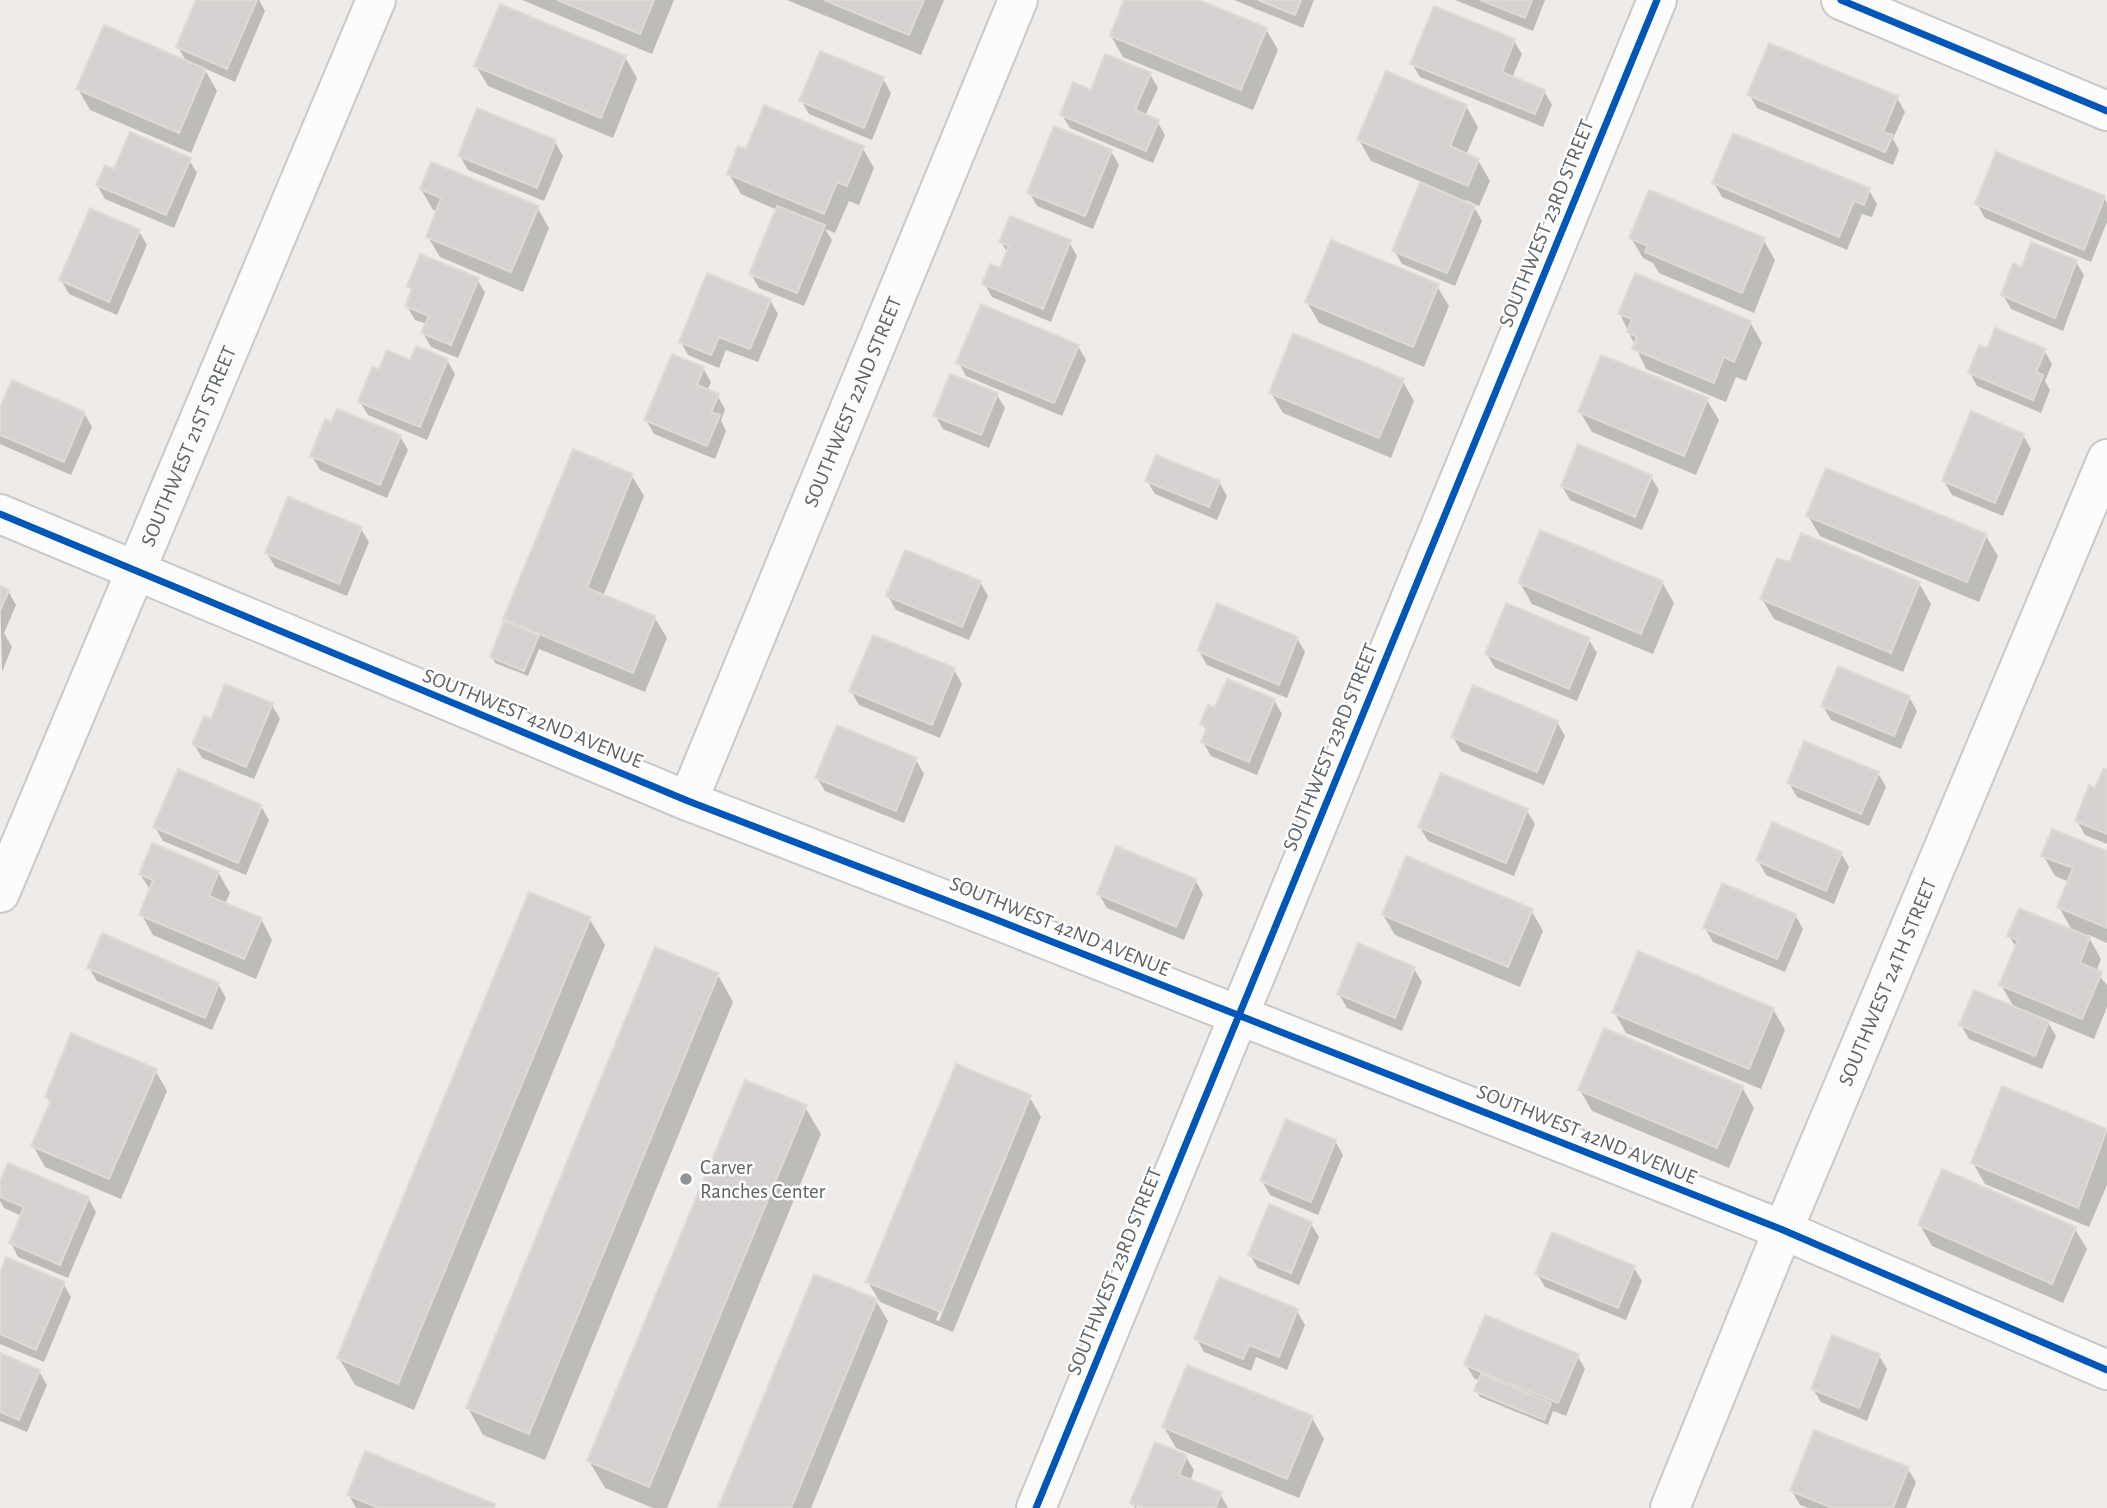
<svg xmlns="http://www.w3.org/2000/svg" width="2107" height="1508" font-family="'Alegreya Sans',sans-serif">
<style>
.shadow{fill:#0003;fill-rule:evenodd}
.building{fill:#d5d2d1;stroke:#dedad7;stroke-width:2}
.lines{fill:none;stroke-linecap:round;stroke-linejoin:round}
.minor-casing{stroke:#c9c9c9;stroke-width:42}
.tertiary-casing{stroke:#c9c9c9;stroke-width:42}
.minor{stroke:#fcfcfc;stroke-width:38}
.tertiary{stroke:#fcfcfc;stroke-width:38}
.cycleway-casing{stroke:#fff;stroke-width:11}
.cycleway{stroke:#0057b8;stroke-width:7}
.poi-dot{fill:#909394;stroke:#fff;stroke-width:2.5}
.labels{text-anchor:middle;stroke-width:5;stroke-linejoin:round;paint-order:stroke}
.street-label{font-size:21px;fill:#5d6367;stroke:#fff}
.poi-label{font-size:21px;fill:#5d6367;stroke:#fff;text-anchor:start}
</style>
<rect width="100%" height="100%" fill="#eeebe8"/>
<path class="shadow" d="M 198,0 L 259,0 L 265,11 L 235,82 L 204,68 L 217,91 L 191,153 L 90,110 L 78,89 L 187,63 L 178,47 Z
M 522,0 L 674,0 L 652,54 Z
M 787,0 L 944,0 L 921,55 Z
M 1126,0 L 1195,0 L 1266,29 L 1278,50 L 1253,110 L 1123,57 L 1111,36 Z
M 1234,0 L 1314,0 L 1303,28 Z
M 1455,0 L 1545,0 L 1533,31 Z
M 1514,41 L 1522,54 L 1512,78 L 1544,91 L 1552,105 L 1543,127 L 1420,77 L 1412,64 Z
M 625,57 L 637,78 L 613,138 L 488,86 L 476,66 Z
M 1150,74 L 1158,88 L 1145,116 L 1157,121 L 1165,135 L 1153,163 L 1070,128 L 1062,115 L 1092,92 Z
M 883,79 L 891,93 L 872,140 L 809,114 L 801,100 Z
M 1749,94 L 1897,98 L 1905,112 L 1893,139 L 1899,150 L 1893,165 L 1757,108 Z
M 1466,106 L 1478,127 L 1466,155 L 1478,160 L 1490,181 L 1479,206 L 1466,200 L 1464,203 L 1474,207 L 1482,221 L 1455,286 L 1402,264 L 1394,250 L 1422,182 L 1371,161 L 1359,140 Z
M 555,142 L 563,156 L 544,201 L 468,170 L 460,156 Z
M 862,147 L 874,168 L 859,205 L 849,201 L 835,233 L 825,229 L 832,240 L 804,306 L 759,288 L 751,274 L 777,210 L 741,194 L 729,174 L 747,152 Z
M 1111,151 L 1119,165 L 1093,229 L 1037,206 L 1029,192 Z
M 189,160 L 197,173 L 174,228 L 105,199 L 97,185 L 115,171 Z
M 1714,183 L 1869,190 L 1877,204 L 1872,217 L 1862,214 L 1847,250 L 1722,197 Z
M 421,189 L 537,207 L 549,228 L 523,292 L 440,257 L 428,237 L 438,211 L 433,210 Z
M 2104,197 L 2107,203 L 2107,222 L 2091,262 L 1985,218 L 1977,204 Z
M 139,231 L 147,245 L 117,315 L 69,294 L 61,280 Z
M 1631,238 L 1763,239 L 1775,260 L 1754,313 L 1659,273 L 1653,263 L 1643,258 Z
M 1001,242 L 1069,242 L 1077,256 L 1051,322 L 992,297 L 984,283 L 1001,270 L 1008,253 Z
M 2076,262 L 2084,275 L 2063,331 L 2011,309 L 2003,295 L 2023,269 Z
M 477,279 L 485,293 L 458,358 L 431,347 L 423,333 L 427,324 L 415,320 L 407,306 L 413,293 L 408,286 Z
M 1437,286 L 1449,306 L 1424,367 L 1319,323 L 1307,302 Z
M 770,300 L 778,314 L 758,362 L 726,350 L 719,368 L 688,355 L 681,342 Z
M 1620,314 L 1750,322 L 1762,343 L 1746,381 L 1736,377 L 1726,402 L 1646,369 Z
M 1078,346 L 1086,360 L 1062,416 L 966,376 L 958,362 Z
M 2044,350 L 2052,364 L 2045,381 L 2050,390 L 2041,413 L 1977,386 L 1970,373 L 1988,351 Z
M 447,360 L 455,374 L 427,440 L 368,415 L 360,402 L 380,372 Z
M 703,368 L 711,382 L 707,391 L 717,395 L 725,409 L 721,421 L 726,431 L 715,459 L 654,434 L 646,420 Z
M 1402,380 L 1414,401 L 1391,458 L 1283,413 L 1271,393 Z
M 997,395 L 1005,408 L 989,448 L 943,429 L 935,415 Z
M 1707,400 L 1719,420 L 1696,475 L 1592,432 L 1580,412 Z
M 0,411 L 84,413 L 92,427 L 71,475 L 0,444 Z
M 2023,435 L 2031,449 L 2003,516 L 1952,495 L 1944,481 Z
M 400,436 L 408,450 L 387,498 L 320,470 L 312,456 Z
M 632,476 L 644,496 L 603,596 L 655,618 L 667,638 L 645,692 L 539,649 L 528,676 L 495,663 L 492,657 L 505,619 Z
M 1651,477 L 1659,490 L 1642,530 L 1570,500 L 1562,486 Z
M 1147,481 L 1219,482 L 1227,496 L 1217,520 L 1155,494 Z
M 1808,516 L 1986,536 L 1998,556 L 1979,602 L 1820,536 Z
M 361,529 L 369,542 L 347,596 L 275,567 L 267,553 Z
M 1791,565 L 1919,583 L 1931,604 L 1903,672 L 1774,619 L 1762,599 Z
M 980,582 L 988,596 L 969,640 L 896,610 L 888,596 Z
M 1662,582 L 1674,603 L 1653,654 L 1532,604 L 1520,583 Z
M 0,588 L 8,591 L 16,605 L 4,633 L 12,647 L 2,672 Z
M 1297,638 L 1305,652 L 1287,698 L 1207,665 L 1199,651 Z
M 1589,640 L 1597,653 L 1577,701 L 1495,668 L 1487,654 Z
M 954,670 L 962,684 L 940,738 L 859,705 L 851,691 Z
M 1909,697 L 1917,711 L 1901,749 L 1831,720 L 1823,706 Z
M 1274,700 L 1282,714 L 1257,775 L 1211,756 L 1203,742 L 1207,732 L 1202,724 Z
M 272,705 L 280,719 L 254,779 L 202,758 L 194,744 L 212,721 Z
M 1557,722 L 1565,736 L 1544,785 L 1461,751 L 1453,737 Z
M 916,760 L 924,774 L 904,823 L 825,791 L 817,778 Z
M 2107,772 L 2107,844 L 2085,835 L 2077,821 Z
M 1878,773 L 1886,787 L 1869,826 L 1797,797 L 1789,783 Z
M 261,806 L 269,820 L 246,875 L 163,841 L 155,827 Z
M 1527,811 L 1535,824 L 1514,876 L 1428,841 L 1420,827 Z
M 1841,853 L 1849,867 L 1834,904 L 1766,875 L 1758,861 Z
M 2107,853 L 2107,943 L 2087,934 L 2101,959 L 2096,972 L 2107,985 L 2107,1007 L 2094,1039 L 2046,1019 L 2056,1036 L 2042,1069 L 1969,1039 L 1961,1025 L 2015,1009 L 2001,985 L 2017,949 L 2009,936 L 2073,932 L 2059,907 L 2069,882 L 2055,876 L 2043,855 Z
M 218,872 L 230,893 L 225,904 L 261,919 L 272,940 L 256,979 L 153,935 L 141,914 L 151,891 L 140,874 Z
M 1195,880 L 1203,894 L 1184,940 L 1107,908 L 1099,894 Z
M 1531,910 L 1543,931 L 1520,987 L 1395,935 L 1383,915 Z
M 1795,915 L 1803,929 L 1785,972 L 1713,942 L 1705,928 Z
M 589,918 L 605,945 L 414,1410 L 355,1385 L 339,1358 Z
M 89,968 L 218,984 L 226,998 L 212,1030 L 97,981 Z
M 1414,969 L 1422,982 L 1402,1031 L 1347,1008 L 1339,994 Z
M 718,975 L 733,1002 L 545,1460 L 483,1435 L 468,1408 Z
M 1773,1009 L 1785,1030 L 1761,1089 L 1626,1033 L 1614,1012 Z
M 155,1070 L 167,1091 L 121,1199 L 45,1167 L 33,1146 L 51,1104 L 47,1097 Z
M 1742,1087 L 1754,1108 L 1729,1168 L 1592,1111 L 1580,1090 Z
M 2003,1089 L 2107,1131 L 2107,1185 L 2089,1227 L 1985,1184 L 1973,1163 Z
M 1029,1096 L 1041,1117 L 953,1332 L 880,1302 L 868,1282 ZM 1023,1107 L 1027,1107 L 939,1321 L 936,1320 Z
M 805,1107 L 821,1134 L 667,1508 L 653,1508 L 605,1488 L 589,1461 Z
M 1335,1141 L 1343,1155 L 1318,1215 L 1270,1195 L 1262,1181 Z
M 0,1186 L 88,1198 L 96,1212 L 68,1278 L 18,1257 L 11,1243 L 22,1216 L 4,1208 L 0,1201 Z
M 1311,1224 L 1319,1237 L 1299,1285 L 1258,1268 L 1250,1255 Z
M 1920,1225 L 2075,1229 L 2087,1249 L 2063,1303 L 1932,1246 Z
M 1634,1268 L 1642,1281 L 1626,1320 L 1545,1287 L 1537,1274 Z
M 0,1278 L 63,1283 L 71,1297 L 44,1362 L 0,1344 Z
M 876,1301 L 888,1321 L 811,1508 L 719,1508 Z
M 1297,1311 L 1305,1325 L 1287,1370 L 1256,1357 L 1251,1371 L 1204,1352 L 1196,1338 Z
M 0,1355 L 39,1371 L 47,1385 L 27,1432 L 0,1421 Z
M 1577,1355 L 1585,1369 L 1566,1416 L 1553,1411 L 1548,1425 L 1480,1397 L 1476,1391 L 1480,1381 L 1474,1378 L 1466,1365 Z
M 1879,1356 L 1887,1369 L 1867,1421 L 1821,1402 L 1813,1389 Z
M 1312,1418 L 1324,1439 L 1299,1498 L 1176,1448 L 1164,1427 Z
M 1186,1457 L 1194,1470 L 1190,1481 L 1220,1494 L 1228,1508 L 1141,1506 L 1135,1508 L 1132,1503 Z
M 1908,1469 L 1916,1482 L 1906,1508 L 1809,1508 L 1800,1505 L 1792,1491 Z
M 349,1495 L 494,1506 L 495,1508 L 356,1508 Z"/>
<path class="building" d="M 196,0 L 257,0 L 227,69 L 176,47 Z
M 557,0 L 654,0 L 640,34 Z
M 824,0 L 924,0 L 909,35 Z
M 1124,0 L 1199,0 L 1267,28 L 1241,90 L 1110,36 Z
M 1258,0 L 1301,0 L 1295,15 Z
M 1480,0 L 1532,0 L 1525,18 Z
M 500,4 L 626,56 L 601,118 L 474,66 Z
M 1434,6 L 1515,39 L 1502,72 L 1545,90 L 1535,114 L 1410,64 Z
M 104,25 L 206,69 L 179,133 L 76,89 Z
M 1769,43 L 1898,96 L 1883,132 L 1893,135 L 1885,152 L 1747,95 Z
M 820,51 L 884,77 L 864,128 L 799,101 Z
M 1105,54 L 1151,73 L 1135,110 L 1159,120 L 1146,151 L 1060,115 L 1073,82 L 1091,90 Z
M 1386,71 L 1467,105 L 1450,146 L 1479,159 L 1468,186 L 1357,140 Z
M 764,105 L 864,146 L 847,186 L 837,182 L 824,214 L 727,174 L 738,146 L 746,149 Z
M 477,108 L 556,140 L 537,188 L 458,156 Z
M 1054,126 L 1112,150 L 1085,216 L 1027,193 Z
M 130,132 L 191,158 L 166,215 L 96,185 L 105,165 L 114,169 Z
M 1733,133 L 1870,188 L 1864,205 L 1854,201 L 1839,237 L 1712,183 Z
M 1996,152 L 2105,196 L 2084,250 L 1975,204 Z
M 431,162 L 539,206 L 511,272 L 426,237 L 441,198 L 420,189 Z
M 1420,182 L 1475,206 L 1447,273 L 1392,251 Z
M 1649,190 L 1765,238 L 1742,293 L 1645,252 L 1648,246 L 1629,238 Z
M 777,206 L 825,225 L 797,293 L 749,274 Z
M 90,208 L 140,230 L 109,302 L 59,280 Z
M 1010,216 L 1071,240 L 1043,309 L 982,284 L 990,264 L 1000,268 L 1009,246 L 999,242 Z
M 1331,240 L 1439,284 L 1413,347 L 1305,302 Z
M 2031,242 L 2077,260 L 2055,318 L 2001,295 L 2013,263 L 2022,267 Z
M 420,254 L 479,278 L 451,345 L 421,333 L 429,316 L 405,306 L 412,289 L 407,286 Z
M 707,273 L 771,299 L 750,349 L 719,337 L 711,355 L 679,342 Z
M 1635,273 L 1751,321 L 1734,362 L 1724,357 L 1714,383 L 1632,349 L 1637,337 L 1627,332 L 1632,319 L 1618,314 Z
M 981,304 L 1079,345 L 1054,403 L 956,363 Z
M 1995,328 L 2046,349 L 2036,372 L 2043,375 L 2033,400 L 1968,373 L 1979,345 L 1987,348 Z
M 1293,333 L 1404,379 L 1379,438 L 1269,393 Z
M 416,346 L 448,359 L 420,427 L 358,402 L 372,367 L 379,369 L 387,350 L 410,360 Z
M 672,354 L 704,367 L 697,385 L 719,394 L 711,412 L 720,415 L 707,446 L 644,420 Z
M 1601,355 L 1708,398 L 1684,456 L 1578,412 Z
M 950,374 L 998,393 L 981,435 L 933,416 Z
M 12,380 L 85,412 L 64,462 L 0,435 L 0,407 Z
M 337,409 L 401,435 L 380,485 L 310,456 L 325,419 L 331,422 Z
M 1971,411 L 2024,434 L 1995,503 L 1942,481 Z
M 1578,444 L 1652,475 L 1635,517 L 1561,486 Z
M 573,449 L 633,474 L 587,588 L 656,616 L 633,673 L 503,619 Z
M 1156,455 L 1220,481 L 1209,507 L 1145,481 Z
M 1826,468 L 1987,534 L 1967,582 L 1806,516 Z
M 288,497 L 362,527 L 339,584 L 265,553 Z
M 1540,530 L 1663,581 L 1641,634 L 1518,583 Z
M 1801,533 L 1920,582 L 1891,653 L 1760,599 L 1777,558 L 1790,562 Z
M 905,550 L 981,581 L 962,627 L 886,596 Z
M 0,586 L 9,590 L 0,611 Z
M 1217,603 L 1298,637 L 1279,685 L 1197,651 Z
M 1506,603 L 1590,638 L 1569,689 L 1485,654 Z
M 504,621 L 539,635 L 524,671 L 490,657 Z
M 873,635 L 955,668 L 932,725 L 849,691 Z
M 1838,666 L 1910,696 L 1894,736 L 1821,706 Z
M 1227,679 L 1275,699 L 1249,762 L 1201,742 L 1207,727 L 1200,724 L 1208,705 L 1215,707 Z
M 225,684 L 273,703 L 246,767 L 192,744 L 204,716 L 211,719 Z
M 1473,685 L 1558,721 L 1537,772 L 1451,737 Z
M 837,725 L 917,758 L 896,811 L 815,778 Z
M 1804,741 L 1879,772 L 1861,814 L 1787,783 Z
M 2104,768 L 2107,770 L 2107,834 L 2075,821 L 2089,785 L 2095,788 Z
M 178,769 L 262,805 L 238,863 L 153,827 Z
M 1441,773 L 1528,809 L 1506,863 L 1418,827 Z
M 1772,822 L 1842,852 L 1826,891 L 1756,861 Z
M 2052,829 L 2107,851 L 2107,928 L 2057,907 L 2073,868 L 2041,856 Z
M 152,843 L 219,871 L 209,896 L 262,918 L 244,959 L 139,915 L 153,880 L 139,874 Z
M 1116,846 L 1196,879 L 1176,927 L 1097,894 Z
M 1406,856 L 1533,909 L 1508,967 L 1382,915 Z
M 1722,883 L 1796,914 L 1777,959 L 1703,928 Z
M 529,892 L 591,917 L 398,1384 L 337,1358 Z
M 2019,908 L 2090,937 L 2080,963 L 2102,972 L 2082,1019 L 1999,985 L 2018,940 L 2007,936 Z
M 102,933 L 219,983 L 205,1018 L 87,968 Z
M 1358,943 L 1415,967 L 1395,1018 L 1337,994 Z
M 655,947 L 719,973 L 529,1434 L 466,1408 Z
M 1638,951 L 1774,1008 L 1749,1069 L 1612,1013 Z
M 1974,990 L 2049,1021 L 2035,1056 L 1959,1025 Z
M 1604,1028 L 1743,1086 L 1717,1148 L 1578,1090 Z
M 71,1033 L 157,1069 L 109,1179 L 31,1146 L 51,1100 L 45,1097 Z
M 956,1064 L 1031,1095 L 941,1312 L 866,1282 Z
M 745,1080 L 807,1105 L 649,1487 L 587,1461 Z
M 2002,1086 L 2107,1129 L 2078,1208 L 1971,1163 Z
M 1286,1119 L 1336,1140 L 1311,1202 L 1260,1181 Z
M 8,1163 L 89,1197 L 60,1265 L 9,1243 L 24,1207 L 0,1197 L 0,1181 Z
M 1942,1169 L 2076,1227 L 2052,1284 L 1918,1225 Z
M 1269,1204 L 1312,1222 L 1291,1273 L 1248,1255 Z
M 1552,1232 L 1635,1266 L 1618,1308 L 1535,1274 Z
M 6,1257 L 65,1282 L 36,1350 L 0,1334 L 0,1273 Z
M 814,1274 L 877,1299 L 791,1508 L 718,1508 Z
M 1219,1277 L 1298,1309 L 1279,1357 L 1249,1345 L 1243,1359 L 1194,1339 Z
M 1485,1315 L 1579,1354 L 1558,1403 L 1464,1365 Z
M 1832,1335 L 1880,1354 L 1859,1408 L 1811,1389 Z
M 0,1353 L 40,1370 L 19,1420 L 0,1412 Z
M 1187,1365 L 1313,1416 L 1287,1479 L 1162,1427 Z
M 1481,1374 L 1551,1403 L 1544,1420 L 1474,1391 Z
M 1814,1430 L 1909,1467 L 1893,1508 L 1833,1508 L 1790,1491 Z
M 1155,1442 L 1187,1455 L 1179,1475 L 1222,1492 L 1215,1508 L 1143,1508 L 1130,1503 Z
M 365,1451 L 495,1504 L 494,1508 L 379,1508 L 347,1495 Z"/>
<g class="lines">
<defs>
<g id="minor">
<path d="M 0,514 L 688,801 L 992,918 L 1783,1230 L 2107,1370"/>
<path id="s1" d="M 688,801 L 1018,0"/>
<path id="s2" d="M 0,893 L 376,0"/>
<path d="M 1036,1508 L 1657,0"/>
<path id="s3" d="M 1670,1508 L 1783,1230 L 2107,459"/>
</g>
<path id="tertiary" d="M 1841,0 L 2107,111"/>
</defs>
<use href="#minor" class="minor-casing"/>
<use href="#tertiary" class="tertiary-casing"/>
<use href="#minor" class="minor"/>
<use href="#tertiary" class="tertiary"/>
<defs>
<path id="cycleway" d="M 1841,0 L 2107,111
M 0,514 L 688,801 L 992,918 L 1783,1230 L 2107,1370
M 1036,1508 L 1657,0"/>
</defs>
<use href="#cycleway" class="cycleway-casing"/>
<use href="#cycleway" class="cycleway"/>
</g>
<circle class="poi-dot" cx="686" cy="1179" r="7"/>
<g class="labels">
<g class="street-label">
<text transform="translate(1546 223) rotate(-68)" y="7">SOUTHWEST 23RD STREET</text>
<text dy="7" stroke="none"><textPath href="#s1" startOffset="432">SOUTHWEST 22ND STREET</textPath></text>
<text dy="7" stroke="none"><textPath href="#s2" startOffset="485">SOUTHWEST 21ST STREET</textPath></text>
<text transform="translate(533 718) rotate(22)" y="7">SOUTHWEST 42ND AVENUE</text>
<text transform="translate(1330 747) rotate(-68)" y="7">SOUTHWEST 23RD STREET</text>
<text transform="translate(1060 926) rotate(22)" y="7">SOUTHWEST 42ND AVENUE</text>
<text dy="7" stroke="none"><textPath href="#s3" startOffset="569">SOUTHWEST 24TH STREET</textPath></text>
<text transform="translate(1587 1134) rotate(22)" y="7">SOUTHWEST 42ND AVENUE</text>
<text transform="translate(1114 1271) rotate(-68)" y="7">SOUTHWEST 23RD STREET</text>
</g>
<g class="poi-label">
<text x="700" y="1174">Carver<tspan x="700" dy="24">Ranches Center</tspan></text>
</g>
</g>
</svg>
